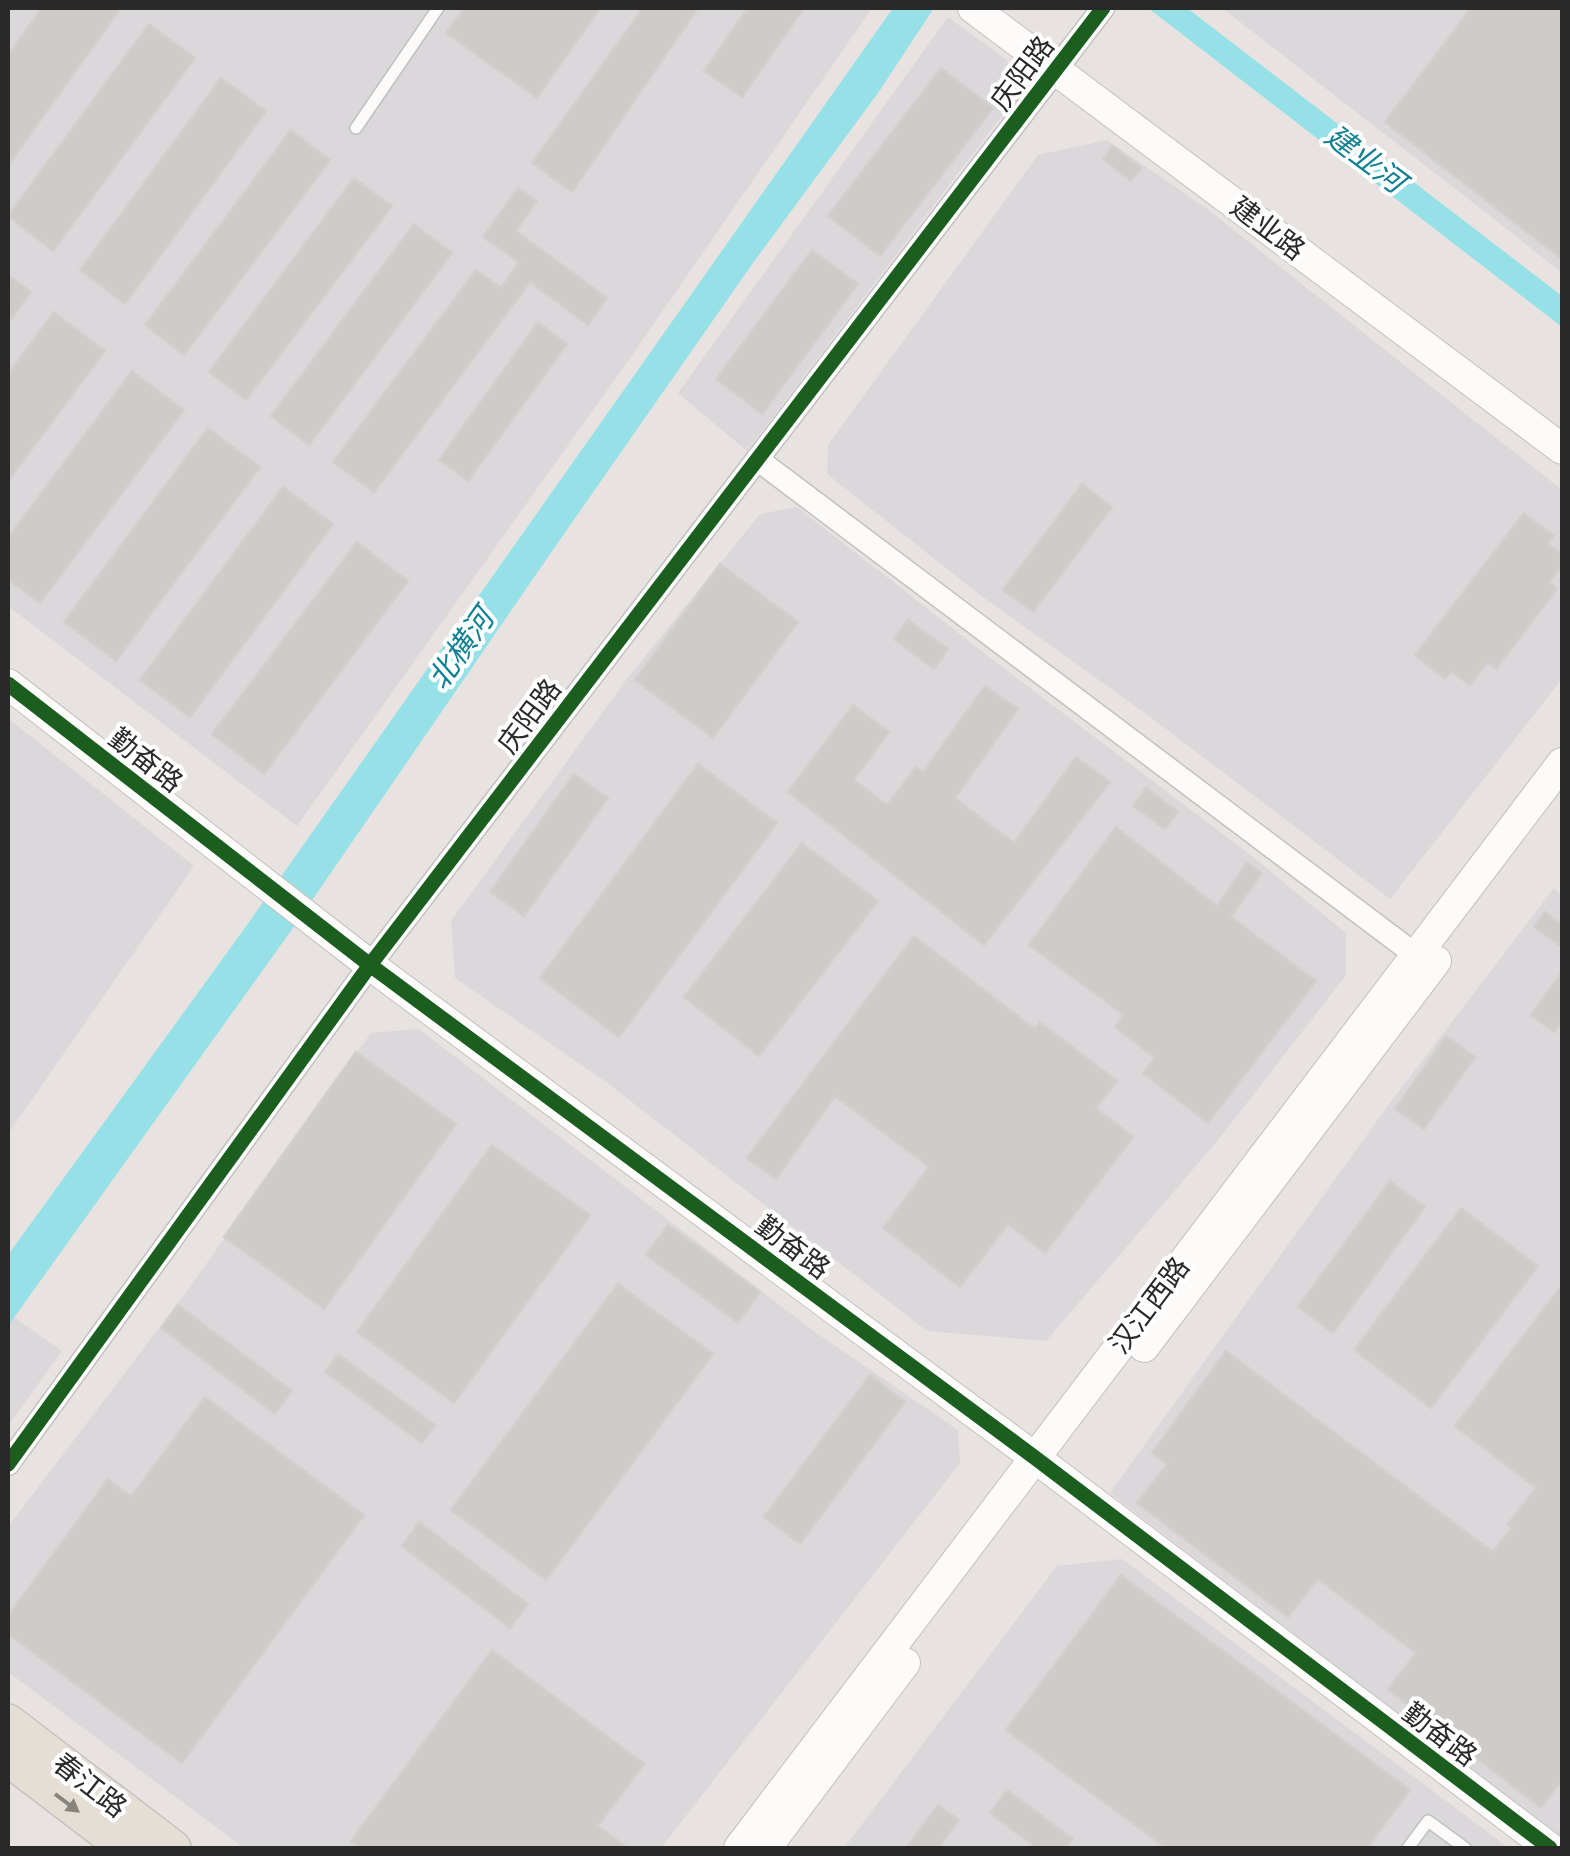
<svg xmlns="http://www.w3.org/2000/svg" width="1570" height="1856" font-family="Roboto,'Noto Sans SC',sans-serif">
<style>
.industrial{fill:#dbd8db}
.water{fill:#95e1e7}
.building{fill:#cecbc9;stroke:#d3cfcc;stroke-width:2.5}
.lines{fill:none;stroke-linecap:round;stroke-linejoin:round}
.lane-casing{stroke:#c2c1c1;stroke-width:14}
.street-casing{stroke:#c2c1c1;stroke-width:25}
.secondary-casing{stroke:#c2c1c1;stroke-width:32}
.primary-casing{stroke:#c4c2c1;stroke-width:38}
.lane{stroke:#fcfbfa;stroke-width:11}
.street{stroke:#fcfbfa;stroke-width:22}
.secondary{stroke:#fcfbfa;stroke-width:30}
.primary{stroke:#e5ded4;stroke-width:35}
.cycleway-casing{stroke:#fff;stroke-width:21}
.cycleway{stroke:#1b5e20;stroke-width:15}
.oneway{fill:#87847e}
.labels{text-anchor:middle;stroke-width:8;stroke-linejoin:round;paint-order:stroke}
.street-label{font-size:28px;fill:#292929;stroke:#fff}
.water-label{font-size:30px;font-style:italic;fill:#128094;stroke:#fff}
</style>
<rect width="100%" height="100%" fill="#e8e3e0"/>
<path class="industrial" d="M 8,8 L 872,8 L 628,361 L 297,826 L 8,606 Z
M 1222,8 L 1562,8 L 1562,273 L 1503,226 Z
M 948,17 L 1008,61 L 1007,109 L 747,451 L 678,393 Z
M 1107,140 L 1206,208 L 1562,490 L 1562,679 L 1390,899 L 1153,719 L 980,595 L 827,474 L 828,445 L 1038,155 Z
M 797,507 L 997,663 L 1248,853 L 1346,933 L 1346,975 L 1219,1139 L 1046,1341 L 927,1331 L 606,1082 L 455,978 L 451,921 L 626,680 L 760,514 Z
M 8,718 L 194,866 L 8,1134 Z
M 1554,888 L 1562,895 L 1562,1839 L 1110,1493 L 1387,1107 Z
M 419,1029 L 815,1332 L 958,1430 L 960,1463 L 661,1848 L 244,1848 L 8,1672 L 8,1527 L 187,1291 L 371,1033 Z
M 8,1313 L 62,1351 L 8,1426 Z
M 1122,1559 L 1429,1788 L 1509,1848 L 844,1848 L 1057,1566 Z"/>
<path class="water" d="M 893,8 L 934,8 L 878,93 L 753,263 L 557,544 L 293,928 L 8,1326 L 8,1255 L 242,932 Z
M 1148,8 L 1187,8 L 1562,296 L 1562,327 Z"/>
<path class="building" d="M 42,8 L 121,8 L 8,165 L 8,55 Z
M 464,8 L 600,8 L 537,98 L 446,33 Z
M 643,8 L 698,8 L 572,192 L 532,163 Z
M 748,8 L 804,8 L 742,97 L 704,71 Z
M 1471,8 L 1562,8 L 1562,259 L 1385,122 Z
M 149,24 L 195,58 L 53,251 L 8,216 Z
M 941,68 L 993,108 L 880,256 L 828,216 Z
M 221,78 L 266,111 L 125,304 L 80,270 Z
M 291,130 L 330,160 L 184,355 L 145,325 Z
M 1112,146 L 1141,168 L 1131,181 L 1103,159 Z
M 354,178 L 392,206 L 246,400 L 209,372 Z
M 518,188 L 537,201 L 516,231 L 607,298 L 588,325 L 530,282 L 374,492 L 333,462 L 476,270 L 501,288 L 519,262 L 483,237 Z
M 414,224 L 452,253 L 309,445 L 271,416 Z
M 812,250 L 858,284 L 762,414 L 716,379 Z
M 8,275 L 31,292 L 8,323 Z
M 54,312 L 105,351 L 8,481 L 8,374 Z
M 538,322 L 567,344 L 468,481 L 439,460 Z
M 132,371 L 184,410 L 40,603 L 8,579 L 8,538 Z
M 208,428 L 260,467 L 116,661 L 64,622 Z
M 1082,484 L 1112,507 L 1033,612 L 1003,590 Z
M 283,487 L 333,524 L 190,717 L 140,680 Z
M 1524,513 L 1554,536 L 1548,544 L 1562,554 L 1562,564 L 1549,582 L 1557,589 L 1496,669 L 1488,662 L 1470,685 L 1451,671 L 1445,679 L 1415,655 Z
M 357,542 L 408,581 L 264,774 L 212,734 Z
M 720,564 L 798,622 L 713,738 L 635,680 Z
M 908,620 L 948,649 L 934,669 L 894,639 Z
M 985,686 L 1018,709 L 955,798 L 1014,843 L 1076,757 L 1110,782 L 984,945 L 788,792 L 853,705 L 889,732 L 854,780 L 887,805 L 916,767 L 923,772 Z
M 698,764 L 777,823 L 619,1037 L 540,978 Z
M 574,774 L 608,798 L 524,916 L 490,892 Z
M 1146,788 L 1178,812 L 1165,829 L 1133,806 Z
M 1116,827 L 1217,906 L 1247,863 L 1262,873 L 1231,917 L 1316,981 L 1208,1123 L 1143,1073 L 1155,1058 L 1115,1027 L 1124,1015 L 1029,945 Z
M 802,843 L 878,901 L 759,1056 L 684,997 Z
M 1545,912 L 1562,925 L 1562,947 L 1534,927 Z
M 914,936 L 1035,1029 L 1040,1022 L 1117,1081 L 1096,1108 L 1133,1137 L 1045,1253 L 1008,1224 L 960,1287 L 883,1228 L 929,1167 L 835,1096 L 776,1179 L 747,1158 Z
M 1562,972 L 1562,1020 L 1554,1032 L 1531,1015 Z
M 1446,1036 L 1475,1057 L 1424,1129 L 1395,1109 Z
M 356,1052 L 456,1124 L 324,1309 L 224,1237 Z
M 492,1145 L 590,1215 L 454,1403 L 357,1332 Z
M 1390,1181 L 1425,1207 L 1333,1333 L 1298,1307 Z
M 1461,1208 L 1538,1266 L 1431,1408 L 1354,1350 Z
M 668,1225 L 760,1292 L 738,1323 L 646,1255 Z
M 618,1284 L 713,1354 L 546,1580 L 451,1510 Z
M 1562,1285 L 1562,1780 L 1541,1808 L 1388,1689 L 1416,1653 L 1318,1579 L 1288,1617 L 1137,1503 L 1167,1464 L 1152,1453 L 1226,1351 L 1493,1552 L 1512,1527 L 1508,1524 L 1536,1488 L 1455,1426 Z
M 178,1305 L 292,1391 L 275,1414 L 161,1328 Z
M 338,1354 L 435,1425 L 422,1443 L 325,1372 Z
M 870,1375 L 905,1402 L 800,1544 L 764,1517 Z
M 205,1397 L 364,1515 L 182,1763 L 8,1634 L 8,1616 L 108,1479 L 131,1497 Z
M 419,1522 L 528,1604 L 510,1628 L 402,1546 Z
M 1121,1575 L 1410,1790 L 1367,1848 L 1166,1848 L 1006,1730 Z
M 492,1650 L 644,1764 L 598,1826 L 628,1848 L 361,1848 L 351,1841 Z
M 1007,1790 L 1073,1839 L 1065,1848 L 1037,1848 L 990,1813 Z
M 938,1805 L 959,1820 L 938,1848 L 906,1848 Z"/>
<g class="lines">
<defs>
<path id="lane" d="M 356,128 L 438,8
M 1408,1848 L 1428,1821 L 1465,1848"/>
<path id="street" d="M 757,459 L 1429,965
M 8,1464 L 370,965 L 1103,8"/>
<path id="secondary" d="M 973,8 L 1562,449
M 8,684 L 370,965 L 1034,1457 L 1550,1848
M 1144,1347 L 1436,961
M 739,1848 L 1562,763
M 766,1848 L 905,1663"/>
<path id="primary" d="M 8,1722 L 173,1848
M 8,1758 L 126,1848"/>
</defs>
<use href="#lane" class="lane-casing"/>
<use href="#street" class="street-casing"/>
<use href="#secondary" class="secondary-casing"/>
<use href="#primary" class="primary-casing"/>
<use href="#lane" class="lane"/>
<use href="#street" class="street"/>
<use href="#secondary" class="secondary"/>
<use href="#primary" class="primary"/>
<defs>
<path id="cycleway" d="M 8,684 L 370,965 L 1034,1457 L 1550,1848
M 8,1464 L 370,965 L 1103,8"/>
</defs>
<use href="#cycleway" class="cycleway-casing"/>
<use href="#cycleway" class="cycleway"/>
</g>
<defs><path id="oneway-solid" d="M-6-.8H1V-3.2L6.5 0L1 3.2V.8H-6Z" transform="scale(2.5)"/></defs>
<use class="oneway" href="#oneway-solid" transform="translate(67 1803) rotate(37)"/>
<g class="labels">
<g class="street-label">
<text transform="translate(1022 73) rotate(-53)" y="10">庆阳路</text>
<text transform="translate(1268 228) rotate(37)" y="10">建业路</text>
<text transform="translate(529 716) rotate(-53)" y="10">庆阳路</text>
<text transform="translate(146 760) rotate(38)" y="10">勤奋路</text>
<text transform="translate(793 1247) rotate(37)" y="10">勤奋路</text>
<text transform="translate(1149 1305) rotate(-53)" y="10">汉江西路</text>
<text transform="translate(1440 1734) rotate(37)" y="10">勤奋路</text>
<text transform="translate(90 1785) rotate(38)" y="10">春江路</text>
</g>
<g class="water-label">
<text transform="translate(1365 159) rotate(37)" y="10">建业河</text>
<text transform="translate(461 649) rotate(-55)" y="10">北横河</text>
</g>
</g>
<rect width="1570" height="1856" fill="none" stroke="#292929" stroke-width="20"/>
</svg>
